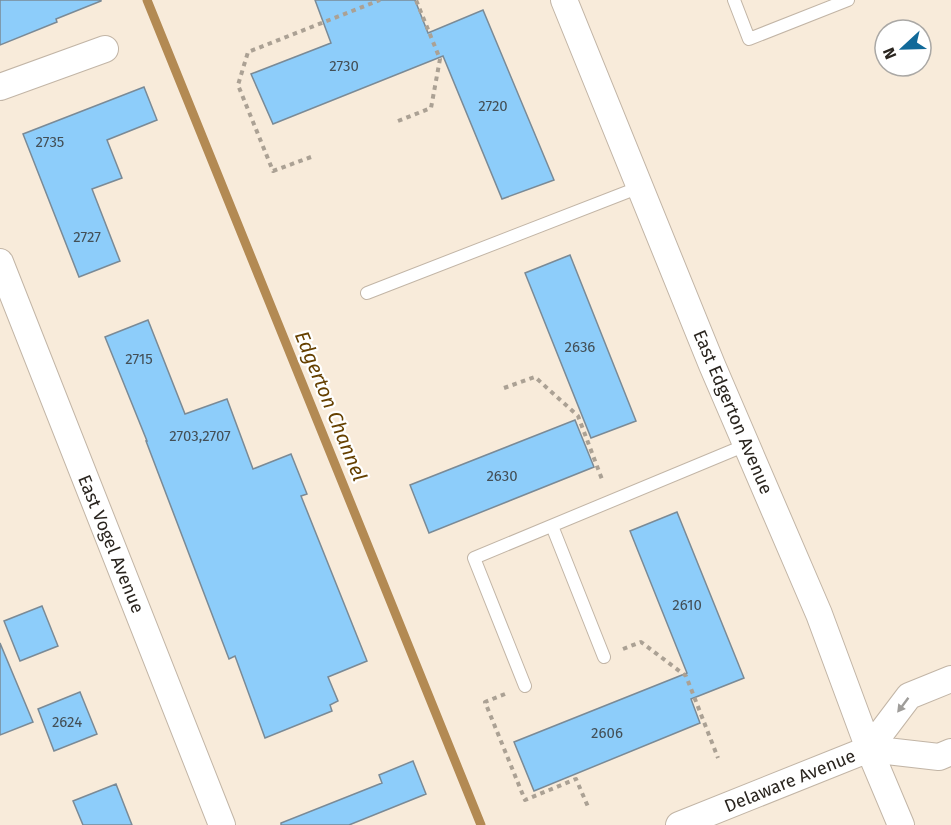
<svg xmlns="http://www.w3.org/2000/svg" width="951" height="825" font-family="'Fira Sans',sans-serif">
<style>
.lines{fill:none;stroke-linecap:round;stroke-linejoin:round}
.stream{stroke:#b38a53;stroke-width:9}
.building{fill:#8dcdfa;stroke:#7a8a96;stroke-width:1.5}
.lane-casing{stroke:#c2b5a6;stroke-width:14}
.street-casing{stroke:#c2b5a6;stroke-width:28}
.path{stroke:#aba194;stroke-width:4;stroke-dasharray:4.5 4.5;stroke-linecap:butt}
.lane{stroke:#fff;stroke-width:12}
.street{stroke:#fff;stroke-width:26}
.oneway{fill:#9f9d9a}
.labels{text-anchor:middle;stroke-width:4.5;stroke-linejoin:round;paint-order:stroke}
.number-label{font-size:15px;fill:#434f56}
.street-label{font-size:18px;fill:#2a251f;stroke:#fff}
.water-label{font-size:20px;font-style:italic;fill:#654000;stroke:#fff}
</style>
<rect width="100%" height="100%" fill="#f8ebda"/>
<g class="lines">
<path class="stream" d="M 147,0 L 481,825"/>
</g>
<path class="building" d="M 0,0 L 101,0 L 101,1 L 56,19 L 57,22 L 0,45 Z
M 315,0 L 415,0 L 428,33 L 483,10 L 554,180 L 502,199 L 443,56 L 273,124 L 251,74 L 331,43 Z
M 144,87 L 157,120 L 107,140 L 122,178 L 92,189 L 120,261 L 79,277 L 23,134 Z
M 570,255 L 636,421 L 591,438 L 525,273 Z
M 148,320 L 185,414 L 227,399 L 253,469 L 291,454 L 307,494 L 301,496 L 367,661 L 328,677 L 338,701 L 330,705 L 332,711 L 265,738 L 235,656 L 229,659 L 146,441 L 147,441 L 105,337 Z
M 575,420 L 594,467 L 429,533 L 410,485 Z
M 677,512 L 744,678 L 691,699 L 700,723 L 534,791 L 514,742 L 687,673 L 630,531 Z
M 42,606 L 58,646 L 20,661 L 4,621 Z
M 0,643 L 33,722 L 0,735 Z
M 80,692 L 97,734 L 54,751 L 38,709 Z
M 413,761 L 426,794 L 349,825 L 281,825 L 281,823 L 382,783 L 379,775 Z
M 116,784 L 132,825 L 83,825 L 73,801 Z"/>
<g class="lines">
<defs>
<path id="lane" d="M 734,0 L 749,39 L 848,0
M 367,293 L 640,187
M 552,526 L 604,657
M 525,686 L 474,558 L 746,445"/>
<path id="street" d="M 564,0 L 712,365 L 819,614 L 869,749 L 901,825
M 0,87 L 105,49
M 0,262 L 222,825
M 869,749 L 909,696 L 951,679
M 679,825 L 869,749 L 939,757 L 951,752"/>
</defs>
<use href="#lane" class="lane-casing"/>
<use href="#street" class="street-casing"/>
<path class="path" d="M 398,121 L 431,108 L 440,59 L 416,0
M 311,157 L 273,171 L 238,85 L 248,52 L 380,0
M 504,388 L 535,377 L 578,416 L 603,482
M 623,649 L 641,642 L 686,676 L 718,758
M 505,694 L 485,702 L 525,800 L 576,779 L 589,809"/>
<use href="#lane" class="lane"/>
<use href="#street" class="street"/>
</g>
<defs><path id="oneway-solid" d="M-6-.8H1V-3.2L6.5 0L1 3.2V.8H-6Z" transform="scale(1.5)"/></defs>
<use class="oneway" href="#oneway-solid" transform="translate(903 705) rotate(127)"/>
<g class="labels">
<g class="number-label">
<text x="344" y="71">2730</text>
<text x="493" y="111">2720</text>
<text x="50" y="147">2735</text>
<text x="87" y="242">2727</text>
<text x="580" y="352">2636</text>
<text x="139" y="364">2715</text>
<text x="200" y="441">2703,2707</text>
<text x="502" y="481">2630</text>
<text x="687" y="610">2610</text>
<text x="67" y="727">2624</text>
<text x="607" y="738">2606</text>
</g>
<g class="street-label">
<text transform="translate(733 412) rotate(67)" y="6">East Edgerton Avenue</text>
<text transform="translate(111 544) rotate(68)" y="6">East Vogel Avenue</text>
<text transform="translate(790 781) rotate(-22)" y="6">Delaware Avenue</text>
</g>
<g class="water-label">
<text transform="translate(331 406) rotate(68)" y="7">Edgerton Channel</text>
</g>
</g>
<g transform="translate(903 48) rotate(248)"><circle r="28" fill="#ffffff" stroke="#aaa8a5" stroke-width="1.5"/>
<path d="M0-4.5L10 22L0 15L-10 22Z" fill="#116999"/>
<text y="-9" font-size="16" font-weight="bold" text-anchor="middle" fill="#2a251f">N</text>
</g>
</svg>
